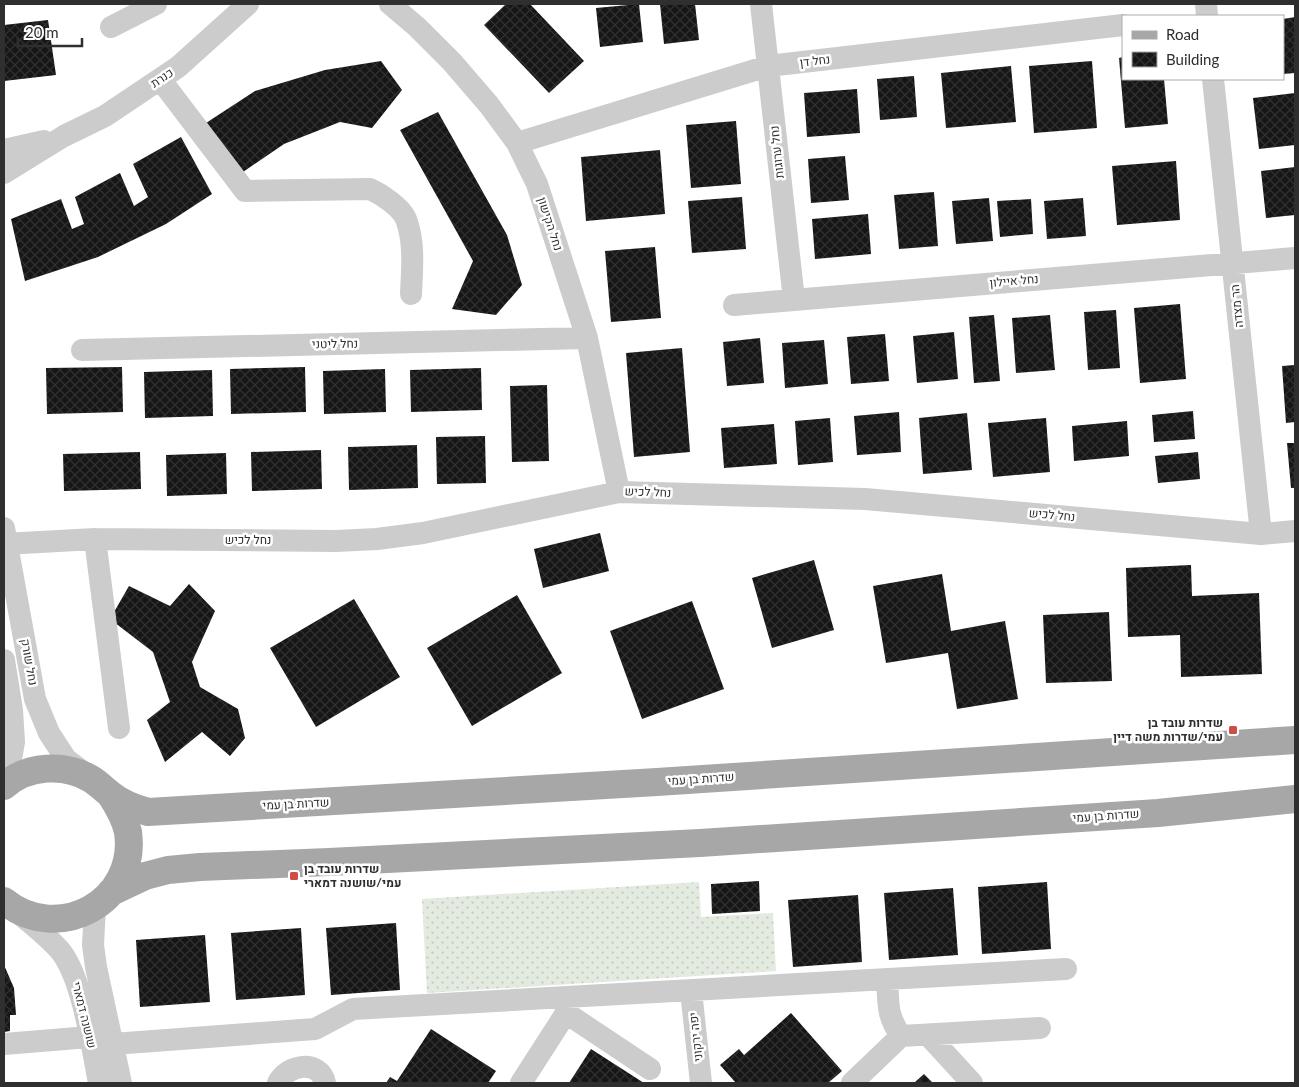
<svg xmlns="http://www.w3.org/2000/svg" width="1299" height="1087" font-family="Lato,Heebo,sans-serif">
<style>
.grass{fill:url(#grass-dots)}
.building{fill:url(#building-cross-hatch)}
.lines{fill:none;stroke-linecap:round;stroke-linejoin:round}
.minor{stroke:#ccc;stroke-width:22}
.major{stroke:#a7a7a7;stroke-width:28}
.poi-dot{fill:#d04d47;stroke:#fff;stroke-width:2}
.labels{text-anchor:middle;stroke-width:5;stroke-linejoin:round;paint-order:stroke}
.street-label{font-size:12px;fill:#2f2f2f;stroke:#fff}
.poi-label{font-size:12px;font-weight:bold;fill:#2f2f2f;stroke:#fff;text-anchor:end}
</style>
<defs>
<pattern id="grass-dots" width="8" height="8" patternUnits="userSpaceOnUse" patternTransform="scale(1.25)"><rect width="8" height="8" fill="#e3eadf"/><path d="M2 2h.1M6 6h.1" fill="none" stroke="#c3c9c0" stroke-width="1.8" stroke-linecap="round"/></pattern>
<pattern id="building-cross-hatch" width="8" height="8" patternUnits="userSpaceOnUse" patternTransform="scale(1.25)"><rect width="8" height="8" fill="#161616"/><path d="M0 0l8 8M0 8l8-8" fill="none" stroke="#303030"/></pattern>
</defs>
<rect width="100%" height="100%" fill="#fff"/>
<path class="grass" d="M 699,882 L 701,917 L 773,913 L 776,971 L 427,993 L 422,899 Z"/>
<path class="building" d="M 506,4 L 530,4 L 584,61 L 549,93 L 484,25 Z
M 639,4 L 643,42 L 600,47 L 596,8 Z
M 660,4 L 695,4 L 699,40 L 664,44 Z
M 1295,17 L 1295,73 L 1283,74 L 1283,19 Z
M 48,20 L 56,75 L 4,81 L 4,25 Z
M 1123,57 L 1123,79 L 1164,79 L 1168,124 L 1125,128 L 1119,58 Z
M 381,61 L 402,90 L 372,128 L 340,122 L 284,144 L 243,172 L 206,123 L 255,91 L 325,70 Z
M 1092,61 L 1097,128 L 1034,133 L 1029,66 Z
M 1011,66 L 1016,122 L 946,128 L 941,73 Z
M 914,76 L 917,117 L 880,120 L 877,79 Z
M 857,89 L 860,133 L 807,137 L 804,93 Z
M 1295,93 L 1295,145 L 1259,149 L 1253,98 Z
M 438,112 L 507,235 L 522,285 L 496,315 L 452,309 L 473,261 L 400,130 Z
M 736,121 L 741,184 L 691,188 L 686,125 Z
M 181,137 L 212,194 L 166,224 L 98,257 L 25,281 L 11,219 L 61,199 L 72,229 L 84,224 L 75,197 L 120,173 L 134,206 L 148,197 L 133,164 Z
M 660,150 L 665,214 L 586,221 L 581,157 Z
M 845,156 L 849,200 L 811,203 L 808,159 Z
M 1176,161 L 1180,220 L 1117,225 L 1112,166 Z
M 1295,167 L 1295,215 L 1266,218 L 1261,171 Z
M 934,192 L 938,246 L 899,249 L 894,195 Z
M 742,197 L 746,249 L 692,253 L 688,201 Z
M 989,198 L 993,241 L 956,244 L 952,201 Z
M 1083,198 L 1086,236 L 1047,239 L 1044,201 Z
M 1031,199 L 1033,234 L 1000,237 L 997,201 Z
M 868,214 L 871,254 L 815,259 L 812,219 Z
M 655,247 L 661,318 L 611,322 L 605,251 Z
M 1180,304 L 1186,379 L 1140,383 L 1134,308 Z
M 1116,310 L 1120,368 L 1088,370 L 1084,312 Z
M 994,315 L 1000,381 L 974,383 L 969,317 Z
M 1050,315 L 1055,370 L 1016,373 L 1012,318 Z
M 954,332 L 958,379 L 917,383 L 913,336 Z
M 885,334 L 889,381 L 851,384 L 847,337 Z
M 760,338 L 764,383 L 727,386 L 723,342 Z
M 824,340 L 828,384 L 785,388 L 782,343 Z
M 682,348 L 690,452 L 634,457 L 626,353 Z
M 1295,365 L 1295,422 L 1286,423 L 1282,366 Z
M 122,367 L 123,412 L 47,414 L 46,368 Z
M 305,367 L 306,412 L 231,414 L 230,369 Z
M 481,368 L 482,410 L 411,412 L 410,370 Z
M 385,369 L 386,412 L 324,414 L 323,371 Z
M 212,370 L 213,416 L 145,418 L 144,372 Z
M 547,385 L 549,461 L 512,462 L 510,386 Z
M 1193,411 L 1195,439 L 1154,442 L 1152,415 Z
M 899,412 L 901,452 L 857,455 L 854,416 Z
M 967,413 L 972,470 L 923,474 L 919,418 Z
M 830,418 L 833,462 L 798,465 L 795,421 Z
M 1046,418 L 1050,472 L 993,477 L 988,423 Z
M 1127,421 L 1129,456 L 1074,461 L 1072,426 Z
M 774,424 L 777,464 L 724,468 L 721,428 Z
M 485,436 L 486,483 L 437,484 L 436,437 Z
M 1287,443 L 1295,443 L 1295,488 L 1291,488 Z
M 417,445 L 418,488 L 349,490 L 348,447 Z
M 321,450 L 322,489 L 252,491 L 251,452 Z
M 140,452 L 141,489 L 64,491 L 63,454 Z
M 1198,452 L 1200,479 L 1158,483 L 1155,456 Z
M 226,453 L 227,494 L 167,496 L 166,455 Z
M 600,533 L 609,571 L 543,588 L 534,549 Z
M 814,560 L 834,630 L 772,648 L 752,578 Z
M 1191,565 L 1192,596 L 1259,593 L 1262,674 L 1181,677 L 1180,635 L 1128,637 L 1126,568 Z
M 942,574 L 951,631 L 1005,621 L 1018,699 L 957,709 L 948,653 L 886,663 L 873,586 Z
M 189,584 L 215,611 L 192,662 L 200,687 L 238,709 L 245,738 L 230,756 L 202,732 L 165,762 L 147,720 L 170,702 L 153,652 L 110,619 L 129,586 L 170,606 Z
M 517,595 L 562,673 L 472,726 L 427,648 Z
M 354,599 L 400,677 L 316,727 L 270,648 Z
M 692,601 L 724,689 L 642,719 L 610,631 Z
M 1109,612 L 1112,681 L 1046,683 L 1043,615 Z
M 759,881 L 760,911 L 712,914 L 711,884 Z
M 1047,882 L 1051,949 L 982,954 L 978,887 Z
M 953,888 L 958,955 L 889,960 L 884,893 Z
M 858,895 L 862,962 L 793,967 L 788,900 Z
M 396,923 L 400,990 L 331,995 L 326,928 Z
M 301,928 L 305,995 L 236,1000 L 231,933 Z
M 205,935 L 210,1002 L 140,1007 L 136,940 Z
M 4,965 L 14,988 L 16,1015 L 10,1015 L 10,1031 L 4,1032 Z
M 791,1013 L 842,1071 L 828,1083 L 736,1083 L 720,1065 L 739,1049 L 744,1055 Z
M 431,1029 L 496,1071 L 488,1083 L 386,1083 L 390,1077 L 397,1081 Z
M 591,1049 L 644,1083 L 569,1083 Z
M 924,1074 L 933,1083 L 914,1083 Z"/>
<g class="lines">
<path class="minor" d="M 390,4 L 417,27 L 452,62 L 489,105 L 517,143 L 537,184 L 587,338 L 619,492
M 761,4 L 794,300
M 1206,4 L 1207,16
M 111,27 L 156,4
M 160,79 L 245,191 L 370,189 C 381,194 401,207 406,219 C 415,243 412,269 411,294
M 1213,79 L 1261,534
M 517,143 L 768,66 L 1123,25
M 4,150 L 44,141
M 4,173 L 64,136 L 105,116 L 178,67 L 248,4
M 734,305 L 1295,258
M 82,350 L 587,338
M 4,528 L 35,699 L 49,733 L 66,759 L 87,775
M 95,539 L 119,728
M 4,544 L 95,539 L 336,541 L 377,539 L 423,533 L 619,492 L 865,499 L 1261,534 L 1295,531
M 4,660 L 12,710 L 14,742 L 7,783
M 95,907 L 93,945 L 96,967 L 121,1083
M 16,911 C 31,924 49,937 62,953 C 83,982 92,1047 99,1083
M 887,980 C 889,1005 886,1014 901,1036
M 691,991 L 701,1083
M 565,998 L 566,1013 L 650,1069
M 928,1035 L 972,1083
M 4,1044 L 89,1037
M 113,1044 L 315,1029 L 353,1009 L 1066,969
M 278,1083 C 287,1064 320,1059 325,1083
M 521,1083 L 566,1013
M 852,1083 L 901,1036 L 1040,1028"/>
<path class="major" d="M 4,786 C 27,765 65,763 91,779 C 98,783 103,789 110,794 C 121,803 134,808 148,812 L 657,782 L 1295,740
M 111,892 L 145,876 L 168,870 L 200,867 L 329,862 L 700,843 L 1158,813 L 1295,799
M 4,901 C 58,945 138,902 128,832 C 125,818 118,806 110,794"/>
</g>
<g class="poi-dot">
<rect x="1228" y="725" width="10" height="10" rx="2.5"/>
<rect x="289" y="871" width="10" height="10" rx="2.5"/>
</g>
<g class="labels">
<g class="street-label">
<text transform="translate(815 61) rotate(-7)" y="4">נחל דן</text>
<text transform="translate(162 78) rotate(-34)" y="4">כנרת</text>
<text transform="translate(777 152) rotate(-96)" y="4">נחל ערוגות</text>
<text transform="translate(550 224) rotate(72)" y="4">נחל הקישון</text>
<text transform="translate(1014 281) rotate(-5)" y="4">נחל איילון</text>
<text transform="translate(1237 306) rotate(-96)" y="4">הר מצדה</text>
<text transform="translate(335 344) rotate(-1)" y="4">נחל ליטני</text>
<text transform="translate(648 492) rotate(2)" y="4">נחל לכיש</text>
<text transform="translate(1052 515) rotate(5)" y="4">נחל לכיש</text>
<text x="248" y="544">נחל לכיש</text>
<text transform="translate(29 662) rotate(80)" y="4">נחל שורק</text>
<text transform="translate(701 779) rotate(-4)" y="4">שדרות בן עמי</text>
<text transform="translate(296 804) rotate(-3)" y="4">שדרות בן עמי</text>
<text transform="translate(1106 816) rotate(-4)" y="4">שדרות בן עמי</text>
<text transform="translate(84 1015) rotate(76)" y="4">שושנה דמארי</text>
<text transform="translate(696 1037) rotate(-96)" y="4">יפה ירקוני</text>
</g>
<g class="poi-label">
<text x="1223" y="727">שדרות עובד בן<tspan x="1223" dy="14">עמי/שדרות משה דיין</tspan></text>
<text x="304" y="873" text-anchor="start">שדרות עובד בן<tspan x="304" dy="14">עמי/שושנה דמארי</tspan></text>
</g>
</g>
<rect width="1299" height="1087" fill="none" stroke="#2f2f2f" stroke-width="10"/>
<rect x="1122" y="15" width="162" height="65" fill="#ffffff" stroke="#acacac"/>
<rect x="1132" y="31" width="25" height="8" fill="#a7a7a7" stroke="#acacac"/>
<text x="1166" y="40" font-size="15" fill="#2f2f2f">Road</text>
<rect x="1132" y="52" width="25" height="15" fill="url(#building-cross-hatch)" stroke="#acacac"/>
<text x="1166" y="65" font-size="15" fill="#2f2f2f">Building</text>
<path d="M18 38v8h64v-8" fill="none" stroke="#2f2f2f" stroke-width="2.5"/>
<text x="25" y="38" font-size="15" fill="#2f2f2f" stroke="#ffffff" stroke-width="4" paint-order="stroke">20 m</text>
</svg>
